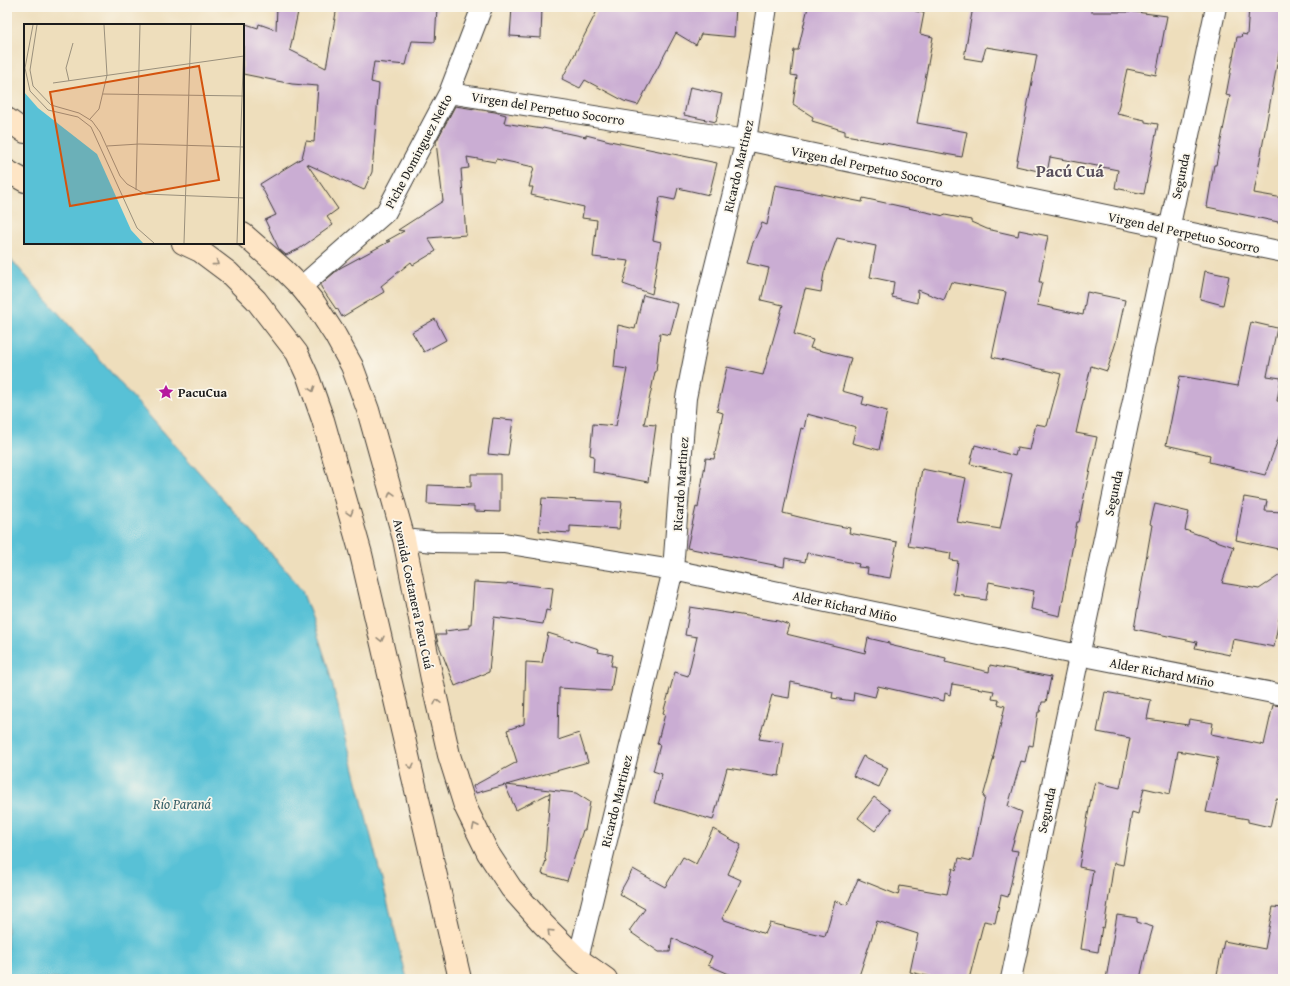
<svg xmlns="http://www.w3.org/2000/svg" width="1290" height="986" font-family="'Gentium Book Plus',serif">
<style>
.water{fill:#59c1d6;stroke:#3a6e79}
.building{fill:#caadd3}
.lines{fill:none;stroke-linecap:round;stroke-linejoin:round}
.street-casing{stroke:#3c3934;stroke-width:22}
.secondary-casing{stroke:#3c3934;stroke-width:24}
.street{stroke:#fff;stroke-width:20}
.secondary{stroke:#fee5c5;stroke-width:22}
.oneway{stroke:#988b79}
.labels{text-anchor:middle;stroke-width:3.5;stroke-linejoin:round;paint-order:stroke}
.street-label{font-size:13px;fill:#1c1c1c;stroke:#fbf7ec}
.poi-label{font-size:13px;font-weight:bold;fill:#1c1c1c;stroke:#fbf7ec;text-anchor:start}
.water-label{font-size:14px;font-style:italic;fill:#345e66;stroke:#fbf7ec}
.district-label{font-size:17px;font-weight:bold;fill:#594f5c;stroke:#fbf7ec}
.inset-road{fill:none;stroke:#9a907c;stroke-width:1}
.view{fill:#d4530e;fill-opacity:0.15;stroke:#d4530e;stroke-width:2}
.inset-edge{fill:none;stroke:#1c1c1c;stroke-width:2}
</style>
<rect width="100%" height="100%" fill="#fbf7ec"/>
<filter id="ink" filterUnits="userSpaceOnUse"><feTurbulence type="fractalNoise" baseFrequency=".025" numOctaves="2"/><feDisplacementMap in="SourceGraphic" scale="8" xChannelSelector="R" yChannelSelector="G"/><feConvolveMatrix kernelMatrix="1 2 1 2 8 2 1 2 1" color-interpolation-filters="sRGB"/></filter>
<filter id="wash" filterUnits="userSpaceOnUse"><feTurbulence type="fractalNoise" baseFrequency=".012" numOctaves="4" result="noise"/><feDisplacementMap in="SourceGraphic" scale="16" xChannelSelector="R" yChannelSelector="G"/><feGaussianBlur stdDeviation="0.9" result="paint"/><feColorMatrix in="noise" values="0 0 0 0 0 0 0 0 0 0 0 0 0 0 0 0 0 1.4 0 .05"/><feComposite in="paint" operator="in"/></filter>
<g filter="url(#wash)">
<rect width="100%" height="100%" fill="#eedebc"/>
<path class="water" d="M 7,255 L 282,566 L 302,591 L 314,623 L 328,667 L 407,979 L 7,979 Z"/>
<g id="blocks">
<path class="building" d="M 277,7 L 299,7 L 290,50 L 326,68 L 337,7 L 437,7 L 435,42 L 412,41 L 406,65 L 374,62 L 371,82 L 379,84 L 372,172 L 364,190 L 307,164 L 338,209 L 327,217 L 333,225 L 299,249 L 286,255 L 279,249 L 265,220 L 276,215 L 260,184 L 302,158 L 306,141 L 314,142 L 318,86 L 292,84 L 243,74 L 243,23 L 258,28 L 259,24 L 276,30 Z
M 512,7 L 542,7 L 541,38 L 510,36 Z
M 599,7 L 736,7 L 734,37 L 701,34 L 696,45 L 676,33 L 638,105 L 624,101 L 585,80 L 580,88 L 562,79 Z
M 808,7 L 916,7 L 915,11 L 924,13 L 920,34 L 933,37 L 917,123 L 967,132 L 962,157 L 857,138 L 857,137 L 845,135 L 845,131 L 812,121 L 813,117 L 793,104 L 797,76 L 791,75 L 794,50 L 798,50 Z
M 973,7 L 1092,7 L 1091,12 L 1128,12 L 1128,11 L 1167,16 L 1156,75 L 1127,69 L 1117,114 L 1145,120 L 1145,122 L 1158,124 L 1144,194 L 1115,188 L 1118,170 L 1050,157 L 1047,173 L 1016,166 L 1037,55 L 986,47 L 982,61 L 964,58 Z
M 1249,7 L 1283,7 L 1283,42 L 1281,42 L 1254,193 L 1283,198 L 1283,223 L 1207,207 L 1214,165 L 1216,165 L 1230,96 L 1226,95 L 1237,37 L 1241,37 L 1242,34 L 1247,35 Z
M 690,87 L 722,94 L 716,122 L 684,115 Z
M 455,106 L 495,112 L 506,115 L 504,123 L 542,129 L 543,128 L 586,137 L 586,135 L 610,141 L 717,163 L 709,195 L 678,188 L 675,200 L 660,197 L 653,240 L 661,242 L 652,294 L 623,284 L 629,261 L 593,257 L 597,220 L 582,218 L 584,207 L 531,195 L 533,187 L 529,187 L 534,167 L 496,159 L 495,162 L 467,157 L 469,168 L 461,169 L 466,235 L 428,238 L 436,251 L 413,265 L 411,262 L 381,286 L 384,292 L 342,317 L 337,308 L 336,309 L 321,287 L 321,284 L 340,268 L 390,241 L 386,241 L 404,231 L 398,230 L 443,201 L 436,142 Z
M 775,185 L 862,202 L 863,198 L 944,216 L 945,215 L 971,220 L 971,222 L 987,229 L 1018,236 L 1019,230 L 1048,236 L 1039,282 L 1042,282 L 1037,305 L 1083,315 L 1087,292 L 1125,300 L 1116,342 L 1107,371 L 1091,366 L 1076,433 L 1097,437 L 1085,492 L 1079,522 L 1077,522 L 1060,616 L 1031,609 L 1034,591 L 989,582 L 986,600 L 964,597 L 964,595 L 953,594 L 958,561 L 950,560 L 951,553 L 908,546 L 922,469 L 966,478 L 957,522 L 1000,529 L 1012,474 L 970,464 L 975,445 L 1015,456 L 1017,448 L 1030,450 L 1036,424 L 1047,426 L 1061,374 L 992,357 L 1006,292 L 951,282 L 944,300 L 918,290 L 917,303 L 892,297 L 894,282 L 870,277 L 876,246 L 837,238 L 824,273 L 821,292 L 805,289 L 794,334 L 813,340 L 810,348 L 851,358 L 842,391 L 864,397 L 862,404 L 887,411 L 879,450 L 852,443 L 856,427 L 807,414 L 804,429 L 801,428 L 793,463 L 783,513 L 823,523 L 850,528 L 849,533 L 897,542 L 890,578 L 867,574 L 868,568 L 858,567 L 859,564 L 807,553 L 805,562 L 785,558 L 784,567 L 687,548 L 696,507 L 698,508 L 706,458 L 714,459 L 723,413 L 717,411 L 727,367 L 763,375 L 783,305 L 761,300 L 769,268 L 747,263 L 752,245 L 762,223 L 767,225 Z
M 1205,271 L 1229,276 L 1223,305 L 1200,299 Z
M 643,295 L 678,304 L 670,335 L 660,333 L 656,372 L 655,372 L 644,424 L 656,425 L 648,482 L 593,472 L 594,456 L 590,455 L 593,424 L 616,426 L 627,369 L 614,367 L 618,325 L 635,329 Z
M 435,319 L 446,340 L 424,352 L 412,332 Z
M 1251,322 L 1277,328 L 1267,376 L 1281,378 L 1277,401 L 1283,402 L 1283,426 L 1265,475 L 1209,462 L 1210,455 L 1166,445 L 1180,376 L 1238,386 Z
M 493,418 L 513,420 L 508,456 L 488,454 Z
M 471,474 L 500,474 L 500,512 L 474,511 L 474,506 L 427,504 L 428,485 L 471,487 Z
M 1244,497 L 1267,501 L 1265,511 L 1283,512 L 1283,550 L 1236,540 Z
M 542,498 L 622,502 L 619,529 L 570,526 L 570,533 L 539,531 Z
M 1155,504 L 1189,512 L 1185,530 L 1234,547 L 1222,583 L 1259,589 L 1283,573 L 1283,598 L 1274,647 L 1233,639 L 1230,655 L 1195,648 L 1197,642 L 1134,629 L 1152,525 L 1150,524 Z
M 474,582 L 507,584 L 507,583 L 519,584 L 553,588 L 550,611 L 546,610 L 543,624 L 494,617 L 489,672 L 455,686 L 438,643 L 436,635 L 446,635 L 445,631 L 469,628 L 469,624 L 471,624 Z
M 690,607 L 778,621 L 789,625 L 786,634 L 865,653 L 868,638 L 889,643 L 889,645 L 946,658 L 945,662 L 989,672 L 990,665 L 1051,677 L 1046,702 L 1042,702 L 1040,712 L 1038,712 L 1033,746 L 1029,745 L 1025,762 L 1021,761 L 1008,806 L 1022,812 L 1011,850 L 1018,851 L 1008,897 L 1001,895 L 995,923 L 984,921 L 969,979 L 940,979 L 910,972 L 918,934 L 877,921 L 858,979 L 741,979 L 708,965 L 712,956 L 672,938 L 670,952 L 659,952 L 629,931 L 645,909 L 619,894 L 633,869 L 665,887 L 683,857 L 696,864 L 713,829 L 741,845 L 728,874 L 741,880 L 722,919 L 765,934 L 770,923 L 825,936 L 835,901 L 847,905 L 858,879 L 898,895 L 900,886 L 947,894 L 953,868 L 956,870 L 959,858 L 972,861 L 985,797 L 983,797 L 994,757 L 993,757 L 1005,706 L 998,704 L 999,700 L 992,699 L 994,691 L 952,684 L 950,695 L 945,693 L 944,701 L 878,686 L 875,697 L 854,692 L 853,701 L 832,698 L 833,692 L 791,682 L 789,698 L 772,695 L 759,739 L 784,743 L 779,776 L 727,768 L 713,820 L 654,803 L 662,774 L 653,771 L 660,745 L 657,744 L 665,714 L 663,713 L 675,672 L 688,676 L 697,637 L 685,635 Z
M 548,633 L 599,649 L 598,652 L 613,655 L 611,666 L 615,666 L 611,691 L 559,688 L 558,740 L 579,733 L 588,762 L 506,785 L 576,793 L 590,802 L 585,830 L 583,830 L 567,881 L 542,874 L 546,860 L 545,859 L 550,793 L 516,810 L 505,785 L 476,793 L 473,786 L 517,762 L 507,730 L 524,724 L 526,662 L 542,663 Z
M 1105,692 L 1151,700 L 1147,719 L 1188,725 L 1189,719 L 1213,723 L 1211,734 L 1264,745 L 1273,705 L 1283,706 L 1283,800 L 1276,799 L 1270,827 L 1248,822 L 1248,819 L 1206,812 L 1218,758 L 1178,751 L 1170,794 L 1144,788 L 1138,814 L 1132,812 L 1123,865 L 1114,863 L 1104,928 L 1102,927 L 1098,952 L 1081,949 L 1093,870 L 1079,867 L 1090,803 L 1095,782 L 1120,788 L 1130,738 L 1097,732 Z
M 863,756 L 888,768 L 879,787 L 853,776 Z
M 874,797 L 891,810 L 875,831 L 858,818 Z
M 1273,907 L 1283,908 L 1283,968 L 1281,979 L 1216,979 L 1224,941 L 1265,949 Z
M 1117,915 L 1137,918 L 1137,922 L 1153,927 L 1145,956 L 1140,979 L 1106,979 Z"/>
</g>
</g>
<g filter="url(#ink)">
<use href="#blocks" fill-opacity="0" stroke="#3c3934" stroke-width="1"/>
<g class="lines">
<defs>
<path id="street" d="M 449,93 L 746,140 L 1283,252
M 301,287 L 386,212 L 449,93 L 482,7
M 404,539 L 434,542 L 504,543 L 673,570 L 1079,655 L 1283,695
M 578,959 L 673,570 L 686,398 L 701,323 L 746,140 L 767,7
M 1011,979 L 1216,7"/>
<path id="secondary" d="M 7,119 L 25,132
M 7,171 L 25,181
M 243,234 L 284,270 L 301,287 L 315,304 L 335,335 L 352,366 L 368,410 L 404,539 L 434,689 L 449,755 L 465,806 L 488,853 L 511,888 L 543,924 L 578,959 L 606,979
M 183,243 L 200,251 L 228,272 L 256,300 L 297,353 L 308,377 L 323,420 L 361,554 L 460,979"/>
</defs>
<use href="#street" class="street-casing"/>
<use href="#secondary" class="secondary-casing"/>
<use href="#street" class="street"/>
<use href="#secondary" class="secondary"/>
</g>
<defs><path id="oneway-chevron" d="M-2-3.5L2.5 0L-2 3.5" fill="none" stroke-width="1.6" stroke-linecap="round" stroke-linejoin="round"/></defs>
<g class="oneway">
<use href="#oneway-chevron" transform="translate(216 263) rotate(36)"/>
<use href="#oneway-chevron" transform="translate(312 389) rotate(71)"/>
<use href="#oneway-chevron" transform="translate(391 494) rotate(-106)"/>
<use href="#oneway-chevron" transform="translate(350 513) rotate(74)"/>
<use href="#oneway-chevron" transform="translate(381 639) rotate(77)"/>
<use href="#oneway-chevron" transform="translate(437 702) rotate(-103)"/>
<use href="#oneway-chevron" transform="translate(411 766) rotate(77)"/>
<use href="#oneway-chevron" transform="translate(475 826) rotate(-116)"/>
<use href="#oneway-chevron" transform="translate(550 932) rotate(-136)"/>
</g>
</g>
<defs>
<symbol id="sight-bare" viewBox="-9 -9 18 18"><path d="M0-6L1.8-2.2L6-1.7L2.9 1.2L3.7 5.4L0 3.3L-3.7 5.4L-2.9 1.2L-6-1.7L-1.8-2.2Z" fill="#b5179e" stroke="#fbf7ec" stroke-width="2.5" paint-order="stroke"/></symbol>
</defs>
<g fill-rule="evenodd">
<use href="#sight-bare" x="155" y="381" width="22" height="22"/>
</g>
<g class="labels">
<g class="street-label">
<text transform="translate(548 108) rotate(9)" y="5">Virgen del Perpetuo Socorro</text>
<text transform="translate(418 151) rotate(-62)" y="5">Piche Dominguez Netto</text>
<text transform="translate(738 166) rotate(-77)" y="5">Ricardo Martinez</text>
<text transform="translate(867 166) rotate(12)" y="5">Virgen del Perpetuo Socorro</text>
<text transform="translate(1180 176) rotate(-78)" y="5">Segunda</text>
<text transform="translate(1184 232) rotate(12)" y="5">Virgen del Perpetuo Socorro</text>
<text transform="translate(680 484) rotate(-86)" y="5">Ricardo Martinez</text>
<text transform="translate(1113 493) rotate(-78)" y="5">Segunda</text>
<text transform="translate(414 594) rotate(78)" y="5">Avenida Costanera Pacu Cuá</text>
<text transform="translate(845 606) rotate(12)" y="5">Alder Richard Miño</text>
<text transform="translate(1162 672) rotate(11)" y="5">Alder Richard Miño</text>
<text transform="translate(616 801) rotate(-76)" y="5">Ricardo Martinez</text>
<text transform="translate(1046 810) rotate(-78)" y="5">Segunda</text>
</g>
<g class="poi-label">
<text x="178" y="397">PacuCua</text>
</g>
<g class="water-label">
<text x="182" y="809">Río Paraná</text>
</g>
<g class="district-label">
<text x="1070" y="177">Pacú Cuá</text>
</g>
</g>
<g transform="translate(24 24)">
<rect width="220" height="220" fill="#eedebc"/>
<path d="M 0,68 L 14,84 L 73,130 L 107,206 L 119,219 L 0,219 Z" fill="#59c1d6"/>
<path class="inset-road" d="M 9,1 L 1,44 L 6,67 L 24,86 L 54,93 L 67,103 L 113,204 L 130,219M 13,1 L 6,46 L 9,62 L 27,81 L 55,89 L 68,97 L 76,108 L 96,152 L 103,160 L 121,170 L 220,174M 45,57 L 42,44 L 49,19M 29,59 L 220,32M 79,70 L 220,72M 66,95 L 75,85 L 83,51 L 80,1M 83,122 L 115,120 L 220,123M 112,166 L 116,1M 160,219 L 167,1M 213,219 L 220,16"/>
<path class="view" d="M 175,42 L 195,156 L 46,182 L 26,68 Z"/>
<rect width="220" height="220" class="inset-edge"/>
</g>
<rect width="1290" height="986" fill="none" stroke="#fbf7ec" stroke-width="24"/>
</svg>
